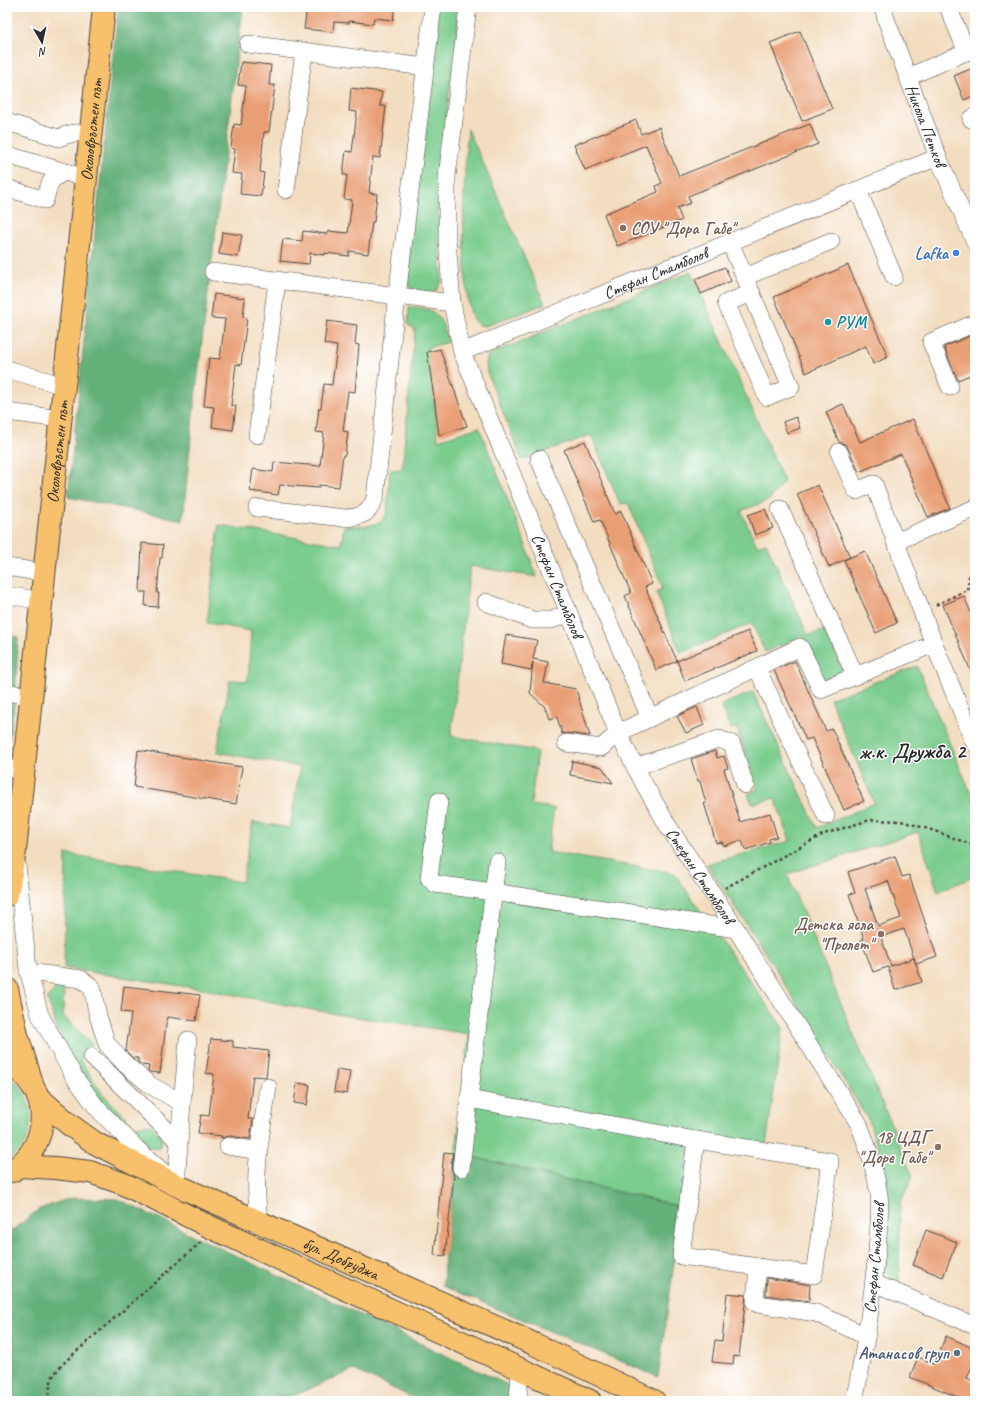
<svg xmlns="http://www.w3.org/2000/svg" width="982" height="1408" font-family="Caveat,sans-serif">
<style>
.green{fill:#7bcc8e;stroke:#537c5c}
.forest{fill:#64b079;stroke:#486e52}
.building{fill:#e99f75;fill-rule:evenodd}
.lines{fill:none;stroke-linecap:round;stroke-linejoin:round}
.minor-casing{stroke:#494641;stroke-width:18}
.major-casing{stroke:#494641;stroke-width:24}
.path{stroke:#494641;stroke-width:2.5;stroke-dasharray:3 3;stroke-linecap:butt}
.minor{stroke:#fff;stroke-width:17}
.major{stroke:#f7c06c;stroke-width:22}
.education-dot{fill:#8d6e63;stroke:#fff;stroke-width:1.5}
.shop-dot{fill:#3f7fe0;stroke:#fff;stroke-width:1.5}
.culture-dot{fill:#0f9aa8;stroke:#fff;stroke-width:1.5}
.service-dot{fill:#5c6f8a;stroke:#fff;stroke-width:1.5}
.labels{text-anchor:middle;stroke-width:3;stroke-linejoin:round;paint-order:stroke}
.street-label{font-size:17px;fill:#2b2b2b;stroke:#fff}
.education-label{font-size:17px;font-weight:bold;fill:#785e54;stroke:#fff;text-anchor:end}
.shop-label{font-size:17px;font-weight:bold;fill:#366cbe;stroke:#fff;text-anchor:end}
.culture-label{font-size:17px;font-weight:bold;fill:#0d838f;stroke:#fff;text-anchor:start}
.service-label{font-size:17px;font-weight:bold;fill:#4e5e75;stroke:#fff;text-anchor:end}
.district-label{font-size:21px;font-weight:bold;fill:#2b2b2b;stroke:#fff}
</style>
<rect width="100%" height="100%" fill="#fff"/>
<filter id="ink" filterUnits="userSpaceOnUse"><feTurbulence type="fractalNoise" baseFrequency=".025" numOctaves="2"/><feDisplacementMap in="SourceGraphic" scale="8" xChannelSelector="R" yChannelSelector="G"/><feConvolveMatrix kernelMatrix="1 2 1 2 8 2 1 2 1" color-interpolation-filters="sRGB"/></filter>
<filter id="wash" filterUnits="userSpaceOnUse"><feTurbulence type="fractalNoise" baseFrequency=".012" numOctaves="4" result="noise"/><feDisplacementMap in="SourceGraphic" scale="16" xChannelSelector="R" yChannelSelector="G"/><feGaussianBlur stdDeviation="0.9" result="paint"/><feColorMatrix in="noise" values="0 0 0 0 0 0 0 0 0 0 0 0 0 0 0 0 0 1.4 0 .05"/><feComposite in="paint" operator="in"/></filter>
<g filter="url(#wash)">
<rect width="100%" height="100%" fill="#f3ddc0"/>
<path class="green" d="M 438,7 L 460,7 L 438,182 L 439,239 L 442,280 L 437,290 C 423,295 419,295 408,285 L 406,272 Z
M 468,129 L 545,304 L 486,326 C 480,326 476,324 473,319 C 467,306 466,281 465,267 C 462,221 464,175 468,129 Z
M 691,272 L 784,481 L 769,500 L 741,511 L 757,546 L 766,543 L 808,635 L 826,630 L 843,672 L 824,680 L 802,636 L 765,652 L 752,623 L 681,653 L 656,592 L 663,588 L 628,503 L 620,504 L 591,435 L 522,460 L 487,372 L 486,363 L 488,355 Z
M 409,307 C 438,307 441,317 448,342 L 427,348 L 434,398 L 438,440 L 479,427 L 523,538 L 537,577 L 470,566 L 451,736 L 537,751 L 531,805 L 554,808 L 548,852 L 674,873 L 783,1028 L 766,1145 L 692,1135 L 682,1207 L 456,1153 L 469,1034 L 405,1024 L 335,1014 L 208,990 L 64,968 L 66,854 L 242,882 L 253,822 L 290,828 L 300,767 L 217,752 L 230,680 L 248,681 L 251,631 L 207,623 L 219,525 L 341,545 L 344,526 L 367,526 L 381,522 L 387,513 L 390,470 L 402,469 L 415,329 L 408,325 Z
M 917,666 L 975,803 L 975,876 L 938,892 L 918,832 L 787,874 L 913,1177 L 900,1203 L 899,1284 L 891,1279 L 886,1271 L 884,1261 L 887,1236 L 887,1194 L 881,1158 L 869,1121 L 778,973 L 707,864 L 790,841 L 775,798 L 752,804 L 748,794 L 757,789 L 737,728 L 730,729 L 721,705 L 753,692 L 817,828 L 874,803 L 830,699 Z
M 64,985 L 63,1016 L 92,1044 L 80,1060 L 102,1093 L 135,1126 L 150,1124 L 160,1134 L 162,1141 L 160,1147 L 152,1148 L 147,1146 L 103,1105 L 82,1076 L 58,1031 L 47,998 L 55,989 Z
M 7,1075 C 11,1079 16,1081 19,1085 C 33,1104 35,1130 21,1149 C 17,1154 11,1157 7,1161 Z"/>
<path class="forest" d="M 118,7 L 243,7 L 193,415 L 183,520 L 68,497 Z
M 7,636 L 18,637 L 16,688 L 7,687 Z
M 7,696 L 15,698 L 7,753 Z
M 456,1153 L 682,1207 L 658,1377 L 443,1286 L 444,1263 Z
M 71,1198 L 118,1199 L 165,1222 L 508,1385 L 509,1401 L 420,1401 L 354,1370 L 281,1401 L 164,1401 L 141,1400 L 138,1401 L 7,1401 L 7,1235 L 39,1209 Z"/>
<g id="blocks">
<path class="building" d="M 307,7 L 326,9 L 326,7 L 395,7 L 393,20 L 374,18 L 373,24 L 349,21 L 349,23 L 334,22 L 333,32 L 304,29 Z
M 800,31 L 832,109 L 802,121 L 770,43 Z
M 241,62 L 271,65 L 269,85 L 275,85 L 269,132 L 264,132 L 260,172 L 264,173 L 261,196 L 240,194 L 242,174 L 232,173 L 235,149 L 231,148 L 234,124 L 241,125 L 246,86 L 238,85 Z
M 975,67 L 975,95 L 964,100 L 954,76 Z
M 351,88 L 382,92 L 380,106 L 386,106 L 380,158 L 373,157 L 369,193 L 377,194 L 374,222 L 372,222 L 368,254 L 349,251 L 349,256 L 325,253 L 325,255 L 310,253 L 309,264 L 280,261 L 283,239 L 302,241 L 303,231 L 327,234 L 328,231 L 348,233 L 352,200 L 344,199 L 347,175 L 343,175 L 346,151 L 352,152 L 357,112 L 349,111 Z
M 636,120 L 641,134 L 659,127 L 679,176 L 810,124 L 818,144 L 688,196 L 691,203 L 677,208 L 682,220 L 617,246 L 604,214 L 658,192 L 656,186 L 662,183 L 646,145 L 585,170 L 574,145 Z
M 222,232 L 242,235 L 238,257 L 219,254 Z
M 848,265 L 888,357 L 873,364 L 866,346 L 806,373 L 774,297 Z
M 725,267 L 731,281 L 701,294 L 695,279 Z
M 214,294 L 245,298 L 243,317 L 247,318 L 241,365 L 236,364 L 231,405 L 236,406 L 233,430 L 212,427 L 214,407 L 204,406 L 209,358 L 220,359 L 225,319 L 211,318 Z
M 327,321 L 357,325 L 355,344 L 359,345 L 355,392 L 348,391 L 343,431 L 348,432 L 345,455 L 343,455 L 339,487 L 319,485 L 319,488 L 280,485 L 278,495 L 250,491 L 253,469 L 273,472 L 274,462 L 320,466 L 324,433 L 316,432 L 319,408 L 321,408 L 324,384 L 332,385 L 337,346 L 324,344 Z
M 975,334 L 975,373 L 958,380 L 944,347 Z
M 440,349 L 467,426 L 439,435 L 434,397 L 427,352 Z
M 843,404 L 860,442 L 913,419 L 950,508 L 928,517 L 901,454 L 859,472 L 848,448 L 845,444 L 839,442 L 826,412 Z
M 796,417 L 800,428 L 787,433 L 783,422 Z
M 585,441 L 615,514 L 621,511 L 652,584 L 645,587 L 677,661 L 656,670 L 625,596 L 631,593 L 600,520 L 594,522 L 564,450 Z
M 818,485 L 850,557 L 829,567 L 797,494 Z
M 765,509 L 773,528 L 755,535 L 748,515 Z
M 142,543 L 163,545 L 162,558 L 160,558 L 157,593 L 159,593 L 158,607 L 145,606 L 146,592 L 140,592 Z
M 865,551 L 897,623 L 876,633 L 844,560 Z
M 964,596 L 975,623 L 975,681 L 943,605 Z
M 748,631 L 757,651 L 685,681 L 677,661 Z
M 506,635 L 537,640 L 533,659 L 548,662 L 544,683 L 576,689 L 590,736 L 567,733 L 562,734 L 557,717 L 549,719 L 545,707 L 530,693 L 533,662 L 531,670 L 501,664 Z
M 795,661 L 826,731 L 832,729 L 864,801 L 844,810 L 812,738 L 806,740 L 774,670 Z
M 697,707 L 704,725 L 686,733 L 677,716 Z
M 138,750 L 242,767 L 236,804 L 134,787 Z
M 715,751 L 717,758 L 724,756 L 728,768 L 724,769 L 740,822 L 770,813 L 777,837 L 769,839 L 770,842 L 745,850 L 742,840 L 724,846 L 722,842 L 716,843 L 704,803 L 706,803 L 700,781 L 698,781 L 691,759 Z
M 572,761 L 602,767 L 613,783 L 570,775 Z
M 895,856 L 902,877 L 909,875 L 937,957 L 916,964 L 904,929 L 881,937 L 891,966 L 914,958 L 922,982 L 895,990 L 888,967 L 873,972 L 861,940 L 864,939 L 849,894 L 855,893 L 848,872 ZM 888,881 L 901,918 L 878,926 L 865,889 Z
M 124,986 L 200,995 L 196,1021 L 167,1017 L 160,1073 L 150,1072 L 148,1070 L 149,1066 L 142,1065 L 138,1062 L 138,1058 L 133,1058 L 126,1051 L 131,1013 L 121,1012 Z
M 211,1039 L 233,1041 L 233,1047 L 269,1051 L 266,1077 L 253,1076 L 248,1119 L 253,1119 L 250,1139 L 230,1136 L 221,1138 L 222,1136 L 198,1133 L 201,1115 L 209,1116 L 214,1074 L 206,1073 Z
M 337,1069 L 350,1071 L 347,1094 L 334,1092 Z
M 297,1083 L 310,1085 L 307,1105 L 294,1103 Z
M 444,1152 L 453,1153 L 451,1167 L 454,1175 L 445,1256 L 434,1255 Z
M 926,1230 L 957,1242 L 943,1277 L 913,1265 Z
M 767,1278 L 810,1285 L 809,1301 L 766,1295 Z
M 727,1293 L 746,1295 L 739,1357 L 734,1356 L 733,1364 L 712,1362 L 715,1340 L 722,1341 Z
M 946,1336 L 975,1349 L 975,1360 L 967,1378 L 975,1382 L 975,1401 L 967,1401 L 910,1377 L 918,1357 L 934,1364 Z"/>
</g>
</g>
<g filter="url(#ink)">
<use href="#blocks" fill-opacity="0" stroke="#494641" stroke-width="1"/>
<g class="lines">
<defs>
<g id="minor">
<path id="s1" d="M 468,7 L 447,177 L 447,239 L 452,303 L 462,352 L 618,733 L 643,782 L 668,826 L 736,929 L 859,1124 C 868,1147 875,1169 879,1194 C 881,1210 878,1234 877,1251 C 872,1301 865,1352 854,1401"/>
<path id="s2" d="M 883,7 L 886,19 L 938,157 L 975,242"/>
<path d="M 948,7 L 967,52"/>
<path d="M 248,44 L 425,67"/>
<path d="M 908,77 L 975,48"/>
<path d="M 971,119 L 975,117"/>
<path d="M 7,122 L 59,138 C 69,132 79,133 91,132"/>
<path d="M 7,155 L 86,178"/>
<path d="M 7,188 L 45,200 C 49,184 49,179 65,172"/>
<path d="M 286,190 L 304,51"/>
<path d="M 858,190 L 894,277"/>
<path d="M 730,242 L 791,387 L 767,397 L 726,303 L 752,293"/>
<path d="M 213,272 L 452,303"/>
<path d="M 745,277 L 831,241"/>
<path id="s3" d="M 462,352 L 938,157"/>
<path d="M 7,369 L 64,386"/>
<path d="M 950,387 L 931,342 L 975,323"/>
<path d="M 7,412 L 61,419"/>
<path d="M 257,435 L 277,281"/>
<path d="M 839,452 L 856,491 L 874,484 L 934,644"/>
<path d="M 539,459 L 650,718"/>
<path d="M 257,508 L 345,518 C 362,517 369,514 375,498 L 397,296 L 433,7"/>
<path d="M 780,509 L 855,675"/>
<path d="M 895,542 L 975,508"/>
<path d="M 7,567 L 45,573"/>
<path d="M 7,595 L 42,601"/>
<path d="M 486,602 L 532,620 L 551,620 L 569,614"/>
<path d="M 757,668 L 826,816"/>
<path d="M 7,692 L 31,697"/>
<path d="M 566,743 L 601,748 L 618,733 L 800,647 L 821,690 L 934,644 L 975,744"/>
<path d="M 635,767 L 719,739 L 732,744 L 745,785"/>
<path d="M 7,768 L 24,771"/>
<path d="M 439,801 L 429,878 L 435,884 L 493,892 L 736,929"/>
<path d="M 17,865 L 28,969 L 40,1015 L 75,1078 L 97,1108 L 136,1148 L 163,1172"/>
<path d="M 29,972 L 81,979 L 92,987 L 98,1016 L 107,1044 L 126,1065 L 150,1085 L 182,1103 L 176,1185"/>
<path d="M 92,1057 L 178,1141"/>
<path d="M 469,1099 L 696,1140 L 681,1256 L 758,1267 L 755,1302 L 758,1304 L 816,1313 L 866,1336"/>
<path d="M 182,1103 L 188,1040"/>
<path d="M 696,1140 L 830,1161 L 814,1275 L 758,1267"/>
<path d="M 228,1146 L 260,1151"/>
<path d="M 461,1168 L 497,862"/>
<path d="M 260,1222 C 251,1178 262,1131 268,1087"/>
<path d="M 874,1283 L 975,1326"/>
<path d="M 518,1401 L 520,1369"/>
</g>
<g id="major">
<path id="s4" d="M 7,895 L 15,851 L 104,7"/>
<path d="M 7,989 L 17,1035 L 32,1083"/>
<path d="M 7,1063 C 52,1087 53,1143 12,1171"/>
<path id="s5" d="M 38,1097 L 70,1125 L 95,1143 L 176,1185 L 534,1344 L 654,1401"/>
<path d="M 19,1166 L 55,1168 L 90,1172 L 124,1184 L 208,1226 L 590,1401"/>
</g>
</defs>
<use href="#minor" class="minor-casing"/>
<use href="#major" class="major-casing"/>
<path class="path" d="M 967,590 L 975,539
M 936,605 L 975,586
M 725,888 L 824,834 L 870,820 L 901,821 L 935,831 L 975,846
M 48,1401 C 51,1376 51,1376 69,1358 L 201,1242"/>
<use href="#minor" class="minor"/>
<use href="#major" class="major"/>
</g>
</g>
<g class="education-dot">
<circle cx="623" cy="228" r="4"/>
<circle cx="881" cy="934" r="4"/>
<circle cx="938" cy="1147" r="4"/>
</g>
<circle class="shop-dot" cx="956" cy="253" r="4"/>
<circle class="culture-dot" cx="828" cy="322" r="4"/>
<circle class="service-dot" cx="957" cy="1353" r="4"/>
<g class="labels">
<g class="street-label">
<text dy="6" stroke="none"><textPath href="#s2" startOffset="126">Никола Петков</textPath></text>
<text dy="6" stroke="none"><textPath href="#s4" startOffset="770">Околовръстен път</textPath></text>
<text dy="6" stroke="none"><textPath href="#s3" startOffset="209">Стефан Стамболов</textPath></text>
<text dy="6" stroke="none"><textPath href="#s4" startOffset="446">Околовръстен път</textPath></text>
<text dy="6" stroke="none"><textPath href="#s1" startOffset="600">Стефан Стамболов</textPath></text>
<text dy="6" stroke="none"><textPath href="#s1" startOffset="924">Стефан Стамболов</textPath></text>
<text dy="6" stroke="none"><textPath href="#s5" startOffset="345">бул. Добруджа</textPath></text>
<text transform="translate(874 1258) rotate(-85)" y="6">Стефан Стамболов</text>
</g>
<g class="education-label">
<text x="631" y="234" text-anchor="start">СОУ "Дора Габе"</text>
<text x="873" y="930">Детска ясла<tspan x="873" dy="20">"Пролет"</tspan></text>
<text x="930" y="1143">18 ЦДГ<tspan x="930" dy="20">"Доре Габе"</tspan></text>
</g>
<g class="shop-label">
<text x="948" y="259">Lafka</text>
</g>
<g class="culture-label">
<text x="836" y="328">РУМ</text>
</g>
<g class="service-label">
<text x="949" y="1359">Атанасов груп</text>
</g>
<g class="district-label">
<text x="912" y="758">ж.к. Дружба 2</text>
</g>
</g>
<rect width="982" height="1408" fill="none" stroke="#fff" stroke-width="24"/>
<g transform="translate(42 42) rotate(171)" stroke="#ffffff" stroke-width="3" paint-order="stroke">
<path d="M0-3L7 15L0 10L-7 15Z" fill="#2b2b2b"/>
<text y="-6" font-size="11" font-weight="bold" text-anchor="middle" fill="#2b2b2b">N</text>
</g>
</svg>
